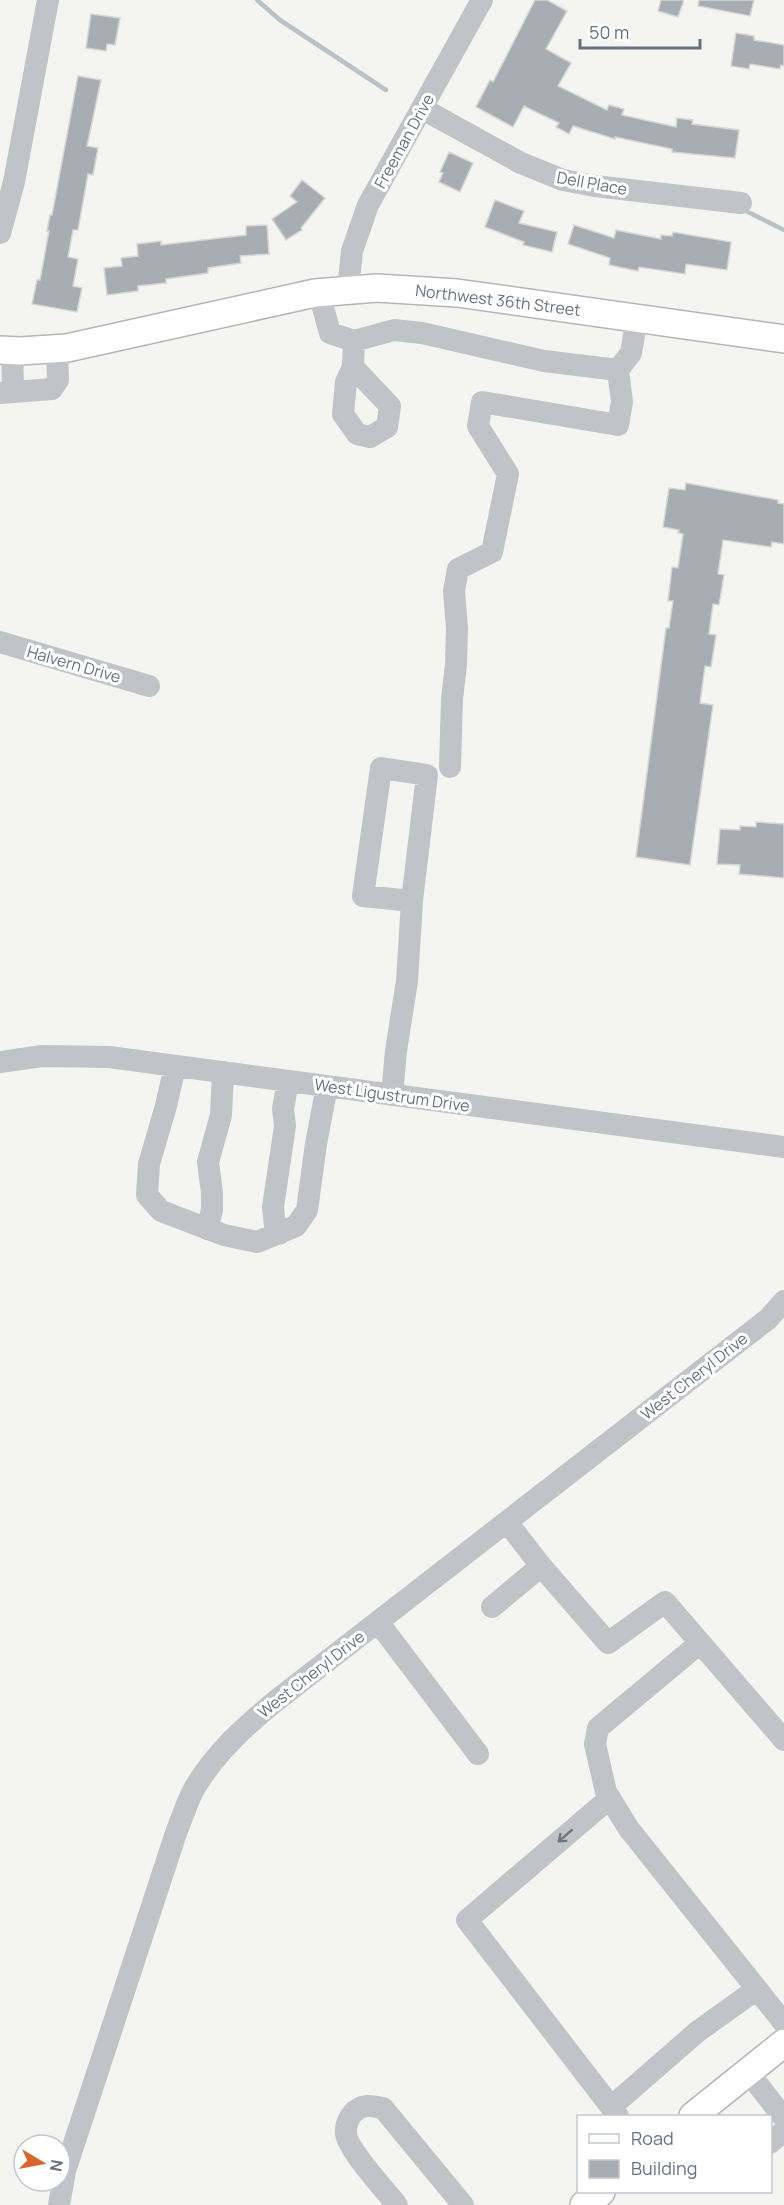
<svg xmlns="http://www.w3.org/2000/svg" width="784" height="2205" font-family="Manrope,sans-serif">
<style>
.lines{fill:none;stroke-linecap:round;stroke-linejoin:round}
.stream{stroke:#b8c2c7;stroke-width:4.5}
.building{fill:#a7adb3;stroke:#d6d6d4;stroke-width:1.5}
.major-casing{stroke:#b2b5b9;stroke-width:30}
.minor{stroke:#c0c3c7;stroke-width:22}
.major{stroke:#fff;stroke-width:27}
.oneway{stroke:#6a7684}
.labels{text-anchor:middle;stroke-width:6;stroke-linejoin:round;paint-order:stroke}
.street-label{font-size:16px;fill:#667280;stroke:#fff}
</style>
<rect width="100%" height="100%" fill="#f4f5f1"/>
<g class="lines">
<path class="stream" d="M 257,0 L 280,20 L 386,90
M 748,212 L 784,230"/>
</g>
<path class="building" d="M 535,0 L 547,0 L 567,11 L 546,49 L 571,63 L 558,86 L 607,110 L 609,105 L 624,109 L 622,115 L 676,127 L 677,118 L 693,120 L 692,124 L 739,130 L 735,158 L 672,152 L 672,149 L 615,137 L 615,139 L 573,126 L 569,134 L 556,127 L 559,123 L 524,106 L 513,127 L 476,107 L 490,80 L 493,82 Z
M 661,0 L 684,0 L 678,17 L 658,11 Z
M 699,0 L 754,0 L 750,16 L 698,6 Z
M 91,14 L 120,18 L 115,45 L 107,44 L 106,51 L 86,48 Z
M 736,33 L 754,36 L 754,40 L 784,45 L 784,66 L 781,65 L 780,69 L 750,64 L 749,69 L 731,66 Z
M 78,76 L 101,80 L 87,146 L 98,148 L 93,175 L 88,174 L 78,230 L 73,230 L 68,257 L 78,259 L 73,286 L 82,288 L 77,312 L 32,304 L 37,280 L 40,280 L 49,231 L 47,231 L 50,215 L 52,215 Z
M 449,152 L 473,163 L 460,192 L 439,182 L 443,173 L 440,172 Z
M 302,180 L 325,198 L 301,228 L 302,230 L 286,240 L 272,219 L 297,202 L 290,196 Z
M 495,200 L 524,211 L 519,223 L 557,232 L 552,252 L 523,245 L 524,242 L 485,227 Z
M 267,225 L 269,254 L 240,256 L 241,263 L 208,268 L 208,273 L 166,279 L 166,283 L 138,286 L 138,291 L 107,295 L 104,268 L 122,266 L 121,258 L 138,256 L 137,244 L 161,241 L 161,245 L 246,235 L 246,226 Z
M 574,225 L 614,238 L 616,230 L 661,239 L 661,235 L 672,236 L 673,232 L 731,242 L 727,270 L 686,264 L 685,274 L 639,267 L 638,271 L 609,265 L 610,258 L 568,244 Z
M 686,483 L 778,500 L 778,503 L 784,504 L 784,544 L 772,542 L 771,547 L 723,540 L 718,574 L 724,575 L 719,605 L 713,604 L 709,634 L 716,635 L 711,667 L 705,666 L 700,703 L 713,705 L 690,865 L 636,857 L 666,628 L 669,628 L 673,601 L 668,601 L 672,567 L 678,568 L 683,534 L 678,533 L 679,530 L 663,527 L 669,488 L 685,490 Z
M 756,822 L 784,824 L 784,878 L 739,874 L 740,865 L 717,864 L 720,829 L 740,830 L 740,826 L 756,827 Z"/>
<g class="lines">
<defs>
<path id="major" d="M 0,350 L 20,351 L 67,348 L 315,293 L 377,288 L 457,293 L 784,339
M 693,2116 L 784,2043
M 584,2205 L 601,2192"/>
</defs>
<use href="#major" class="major-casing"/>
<path class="minor" d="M 423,109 L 521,163 L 563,180 L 595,186 L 741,203
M 0,233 L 14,182 L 48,0
M 348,290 L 352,251 L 368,205 L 482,0
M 319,293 L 330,333 L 354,341 L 394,330 L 422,333 L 544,361 L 618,370 L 631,353 L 637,318
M 12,350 L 13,391
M 353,367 L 346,382 L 343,414 L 357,434 L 370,437 L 387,427 L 390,406 L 353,367 L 354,341
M 0,393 L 52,389 L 58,380 L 57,349
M 0,642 L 149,686
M 450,767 L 452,699 L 456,664 L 457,628 L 454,591 L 458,569 L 492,552 L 508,474 L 478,426 L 482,402 L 618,425 L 622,402 L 618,370
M 0,1062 L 42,1056 L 109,1057 L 784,1147
M 175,1066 L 166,1106 L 149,1164 L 147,1195 L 161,1211 L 224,1235 L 257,1242 L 296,1226 L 307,1210 L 316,1144 L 327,1086
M 392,1095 L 396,1051 L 407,981 L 412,901 L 427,775 L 381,768 L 363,896 L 412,901
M 207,1229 L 212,1210 L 212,1193 L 208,1162 L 221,1115 L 223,1072
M 279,1234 L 275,1227 L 273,1207 L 285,1126 L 283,1109 L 288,1081
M 507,1522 L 541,1566 L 608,1643 L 665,1602 L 784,1740
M 492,1607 L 541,1566
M 378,1622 L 478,1754
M 700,1643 L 598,1728 L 595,1744 L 606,1792 L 629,1829 L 784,2023
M 610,1798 L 467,1920 L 618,2116
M 748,2072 L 784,2118
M 611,2107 L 697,2032 L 757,1989
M 770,2143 L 784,2131
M 59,2205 L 65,2171 L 176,1833 C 182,1818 187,1802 194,1789 C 215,1753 245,1726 277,1700 L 768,1319 L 784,1301
M 397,2205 C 385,2190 348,2150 346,2134 C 345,2125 348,2119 353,2113 C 362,2103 372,2106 383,2108 L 463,2205"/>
<use href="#major" class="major"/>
</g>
<defs><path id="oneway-shaft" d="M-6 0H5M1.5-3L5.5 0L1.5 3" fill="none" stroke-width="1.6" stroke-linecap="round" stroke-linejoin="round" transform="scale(1.5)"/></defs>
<use class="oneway" href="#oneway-shaft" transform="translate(565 1836) rotate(139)"/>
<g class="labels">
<g class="street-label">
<text transform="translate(404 141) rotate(-61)" y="6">Freeman Drive</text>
<text transform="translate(592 183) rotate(10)" y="6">Dell Place</text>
<text transform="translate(498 300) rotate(7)" y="6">Northwest 36th Street</text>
<text transform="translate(74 664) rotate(16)" y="6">Halvern Drive</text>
<text transform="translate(392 1095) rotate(8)" y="6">West Ligustrum Drive</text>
<text transform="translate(694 1376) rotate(-38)" y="6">West Cheryl Drive</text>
<text transform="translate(311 1674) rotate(-38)" y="6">West Cheryl Drive</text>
</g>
</g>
<rect x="577" y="2115" width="195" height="78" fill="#ffffff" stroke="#c2c7cc" stroke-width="1.5"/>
<rect x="589" y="2134" width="30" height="9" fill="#ffffff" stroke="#c2c7cc" stroke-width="1.5"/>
<text x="631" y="2145" font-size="18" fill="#667280">Road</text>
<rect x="589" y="2160" width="30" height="18" fill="#a7adb3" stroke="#c2c7cc" stroke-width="1.5"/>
<text x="631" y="2175" font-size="18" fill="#667280">Building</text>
<g transform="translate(42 2163) rotate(100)"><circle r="28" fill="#ffffff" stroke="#c2c7cc" stroke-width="1.5"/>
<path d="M0-4.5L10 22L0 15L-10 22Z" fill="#d8652e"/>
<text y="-9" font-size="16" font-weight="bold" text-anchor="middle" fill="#667280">N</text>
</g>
<path d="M580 39v9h120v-9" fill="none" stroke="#667280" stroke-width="3"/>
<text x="589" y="39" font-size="18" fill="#667280" stroke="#ffffff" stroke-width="4.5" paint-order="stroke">50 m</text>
</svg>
